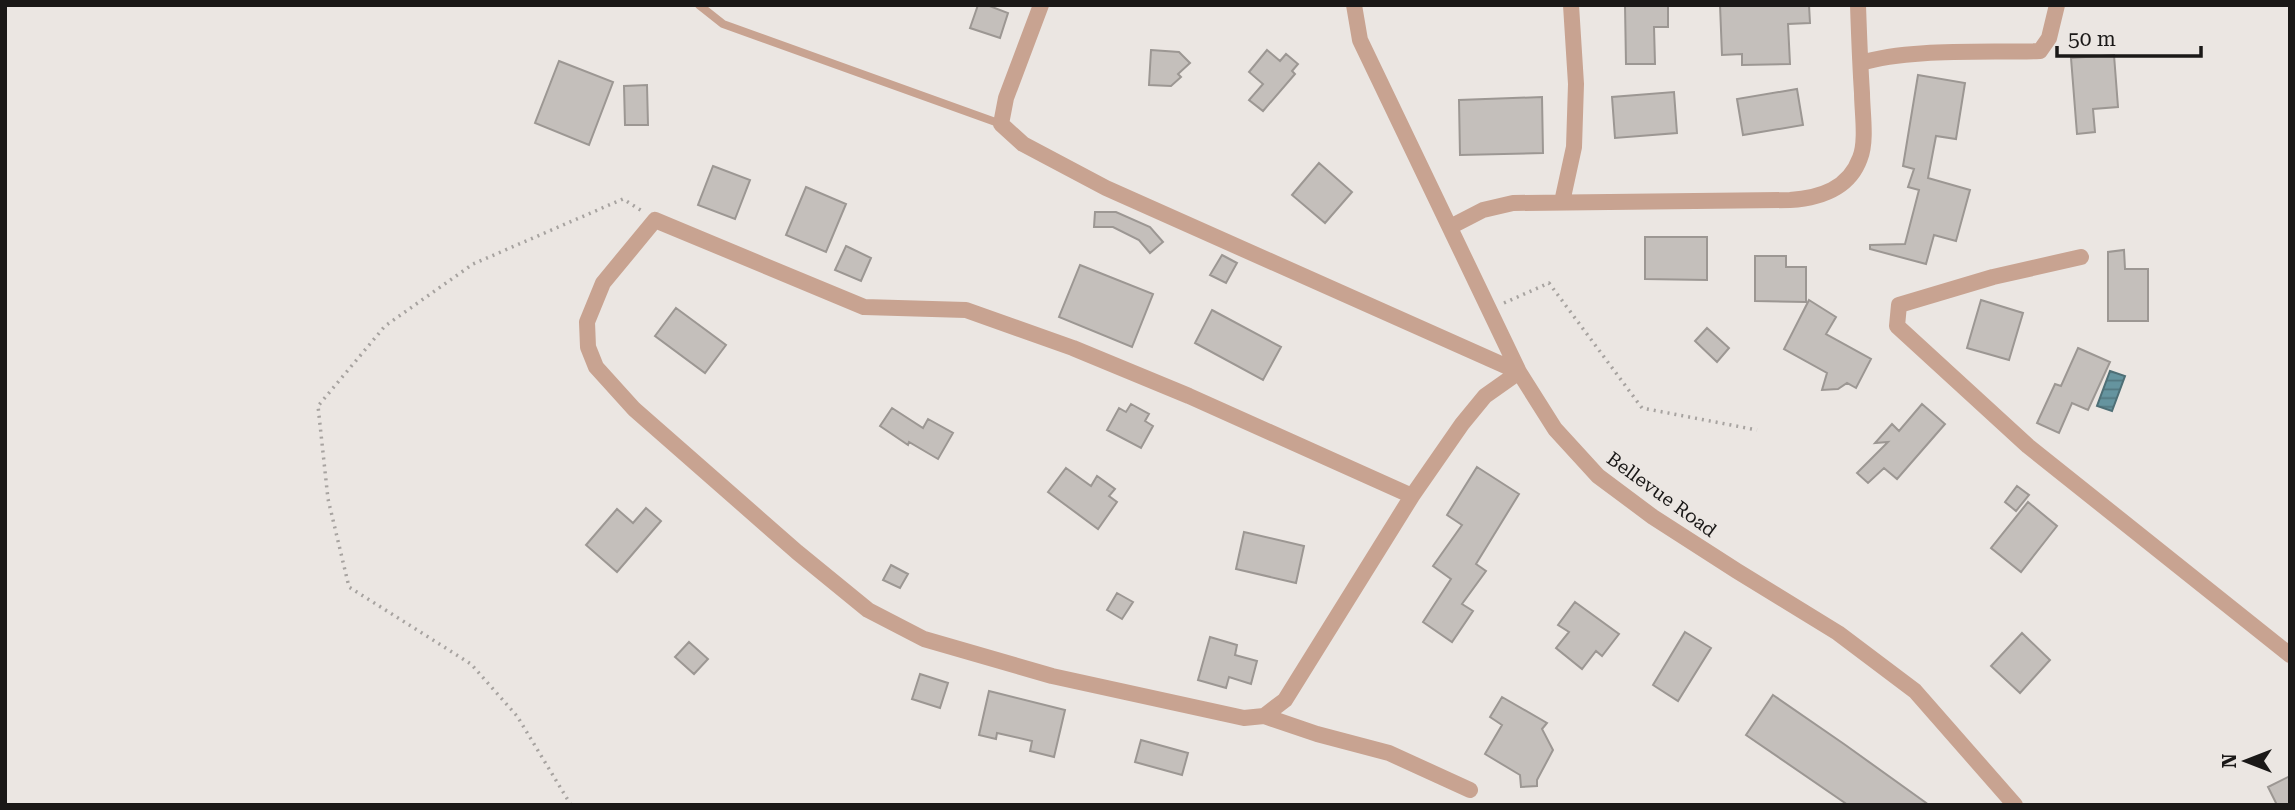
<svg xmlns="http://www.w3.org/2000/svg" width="2295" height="810" font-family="'Roboto Serif',serif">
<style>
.water{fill:url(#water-rules);stroke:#4e6f76;stroke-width:2}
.building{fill:#c4bfbb;stroke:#9c9793;stroke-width:2}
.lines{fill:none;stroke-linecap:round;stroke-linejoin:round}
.path{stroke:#a7a3a0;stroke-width:3.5;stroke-dasharray:2 5;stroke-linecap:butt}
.lane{stroke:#c8a391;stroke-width:8}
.street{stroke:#c8a391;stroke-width:16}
.labels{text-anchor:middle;stroke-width:6;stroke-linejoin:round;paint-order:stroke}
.street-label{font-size:19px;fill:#1a1817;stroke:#ebe6e2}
</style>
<defs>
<pattern id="water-rules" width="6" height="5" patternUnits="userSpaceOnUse" patternTransform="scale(1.75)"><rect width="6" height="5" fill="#65949f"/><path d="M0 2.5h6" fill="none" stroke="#527881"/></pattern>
</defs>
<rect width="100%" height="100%" fill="#ebe6e2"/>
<path class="water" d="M 2110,371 L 2125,376 L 2112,411 L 2097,406 Z"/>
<path class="building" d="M 978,5 L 987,5 L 1008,13 L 1000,38 L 970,28 Z
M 1625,5 L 1668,5 L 1668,27 L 1654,27 L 1655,64 L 1626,64 Z
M 1720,5 L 1809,5 L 1810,23 L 1788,24 L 1790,64 L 1742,65 L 1742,54 L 1722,55 Z
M 1151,50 L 1179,52 L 1190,63 L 1178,74 L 1181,77 L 1171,86 L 1149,85 Z
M 1267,50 L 1280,61 L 1286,54 L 1298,64 L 1292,71 L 1295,74 L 1263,111 L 1249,100 L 1263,84 L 1249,72 Z
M 2114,55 L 2118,107 L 2093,109 L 2095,132 L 2077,134 L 2071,58 Z
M 559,61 L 613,82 L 589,145 L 535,123 Z
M 1918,75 L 1965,83 L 1956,139 L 1936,136 L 1928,178 L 1970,190 L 1956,241 L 1934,235 L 1926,264 L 1870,249 L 1870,245 L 1905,244 L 1919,190 L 1908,187 L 1914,169 L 1903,166 Z
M 647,85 L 648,125 L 625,125 L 624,86 Z
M 1797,89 L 1803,125 L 1743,135 L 1737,99 Z
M 1674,92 L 1677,133 L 1615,138 L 1612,97 Z
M 1542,97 L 1543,153 L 1460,155 L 1459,100 Z
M 1319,163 L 1352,192 L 1325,223 L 1292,195 Z
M 713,166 L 750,180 L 735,219 L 698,205 Z
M 806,187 L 846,204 L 826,252 L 786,235 Z
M 1095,212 L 1116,212 L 1150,227 L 1163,242 L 1150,253 L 1139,240 L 1113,227 L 1094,227 Z
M 1645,237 L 1707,237 L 1707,280 L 1645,279 Z
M 846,246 L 871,258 L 861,281 L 835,270 Z
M 2124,250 L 2125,269 L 2148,269 L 2148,321 L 2108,321 L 2108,252 Z
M 1222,255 L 1237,263 L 1226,283 L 1210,275 Z
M 1755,256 L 1786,256 L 1786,267 L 1806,267 L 1806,302 L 1755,301 Z
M 1080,265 L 1153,294 L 1132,347 L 1059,317 Z
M 1809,300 L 1836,317 L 1826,334 L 1871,359 L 1856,388 L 1847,383 L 1838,389 L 1822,390 L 1827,373 L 1784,349 Z
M 1981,300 L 2023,313 L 2009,360 L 1967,348 Z
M 676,308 L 726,345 L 705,373 L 655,336 Z
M 1212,310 L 1281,347 L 1263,380 L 1195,343 Z
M 1707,328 L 1729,348 L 1717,362 L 1695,341 Z
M 2078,348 L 2110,362 L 2088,410 L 2072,403 L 2059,433 L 2037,423 L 2055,384 L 2061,386 Z
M 1131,404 L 1149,414 L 1145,421 L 1153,426 L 1141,448 L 1107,430 L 1119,408 L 1126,412 Z
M 1922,404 L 1945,424 L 1897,479 L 1884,468 L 1868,483 L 1857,473 L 1888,442 L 1875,443 L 1892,424 L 1899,431 Z
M 892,408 L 923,428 L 928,419 L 953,433 L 938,459 L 909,442 L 908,445 L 880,426 Z
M 1477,467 L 1519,494 L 1476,564 L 1486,571 L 1462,604 L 1473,611 L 1452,642 L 1423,622 L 1451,579 L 1433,566 L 1462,525 L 1447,515 Z
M 1066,468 L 1091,486 L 1097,476 L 1115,489 L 1109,496 L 1117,502 L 1098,529 L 1048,492 Z
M 2017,486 L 2029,495 L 2016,511 L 2005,502 Z
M 2028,502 L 2057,526 L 2021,572 L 1991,548 Z
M 646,508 L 661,521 L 617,572 L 586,545 L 617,509 L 633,523 Z
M 1244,532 L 1304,546 L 1296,583 L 1236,569 Z
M 891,565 L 908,574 L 900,588 L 883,580 Z
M 1117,593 L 1133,602 L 1122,619 L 1107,610 Z
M 1575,602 L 1619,634 L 1602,656 L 1596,651 L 1582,669 L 1556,648 L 1569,632 L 1558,625 Z
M 1685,632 L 1711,648 L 1678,701 L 1653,685 Z
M 2022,633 L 2050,660 L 2020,693 L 1991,666 Z
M 1210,637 L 1237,645 L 1235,655 L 1257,661 L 1251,684 L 1229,677 L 1226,688 L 1198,680 Z
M 689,642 L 708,659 L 694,674 L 675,657 Z
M 920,674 L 948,683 L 940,708 L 912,699 Z
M 989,691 L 1065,710 L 1054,757 L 1030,751 L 1032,741 L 997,733 L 996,739 L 979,735 Z
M 1773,695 L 1844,744 L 1929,805 L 1848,805 L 1746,735 Z
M 1502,697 L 1547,723 L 1542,729 L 1553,750 L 1537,780 L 1537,786 L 1521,787 L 1520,775 L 1485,754 L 1502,725 L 1490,717 Z
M 1141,740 L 1188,753 L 1182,775 L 1135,762 Z
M 2290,776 L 2290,805 L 2277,805 L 2268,787 Z"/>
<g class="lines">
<path class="path" d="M 1504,303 L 1549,283 L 1642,408 L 1757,430
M 571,805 L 517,716 L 471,664 L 349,587 L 328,499 L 318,406 L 385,326 L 473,264 L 623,199 L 642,211"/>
<path class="lane" d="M 699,5 L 723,24 L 1001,124"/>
<path class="street" d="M 1041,5 L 1006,98 L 1001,124 L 1023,144 L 1106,188 L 1519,372 L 1485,396 L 1462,424 L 1412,496 L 1189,396 L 1073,348 L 966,310 L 864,307 L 655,220 L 603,283 L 587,322 L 588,347 L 596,367 L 634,409 L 797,552 L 868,610 L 924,639 L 1052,676 L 1244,718 L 1264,716
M 1354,5 L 1360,40 L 1519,372 L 1555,429 L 1598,476 L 1653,517 L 1737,571 L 1838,633 L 1915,691 L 2015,805
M 1861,63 C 1909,48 1988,53 2040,51 L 2049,38 L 2057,5
M 1562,202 L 1574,147 L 1576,84 L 1571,5
M 1450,227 L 1483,210 L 1513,203 L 1790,200 C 1820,198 1849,189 1860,158 C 1867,141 1862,111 1862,93 C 1860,64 1859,34 1858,5
M 2081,257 L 1993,277 L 1899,305 L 1897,326 L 2028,446 L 2290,655
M 1412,496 L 1285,700 L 1264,716 L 1317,734 L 1389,753 L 1470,790"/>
</g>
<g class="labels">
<g class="street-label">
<text transform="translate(1662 494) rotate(36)" y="7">Bellevue Road</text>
</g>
</g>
<rect width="2295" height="810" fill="none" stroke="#1a1817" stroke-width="14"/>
<g transform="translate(2246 761) rotate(270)" stroke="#ebe6e2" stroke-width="5" paint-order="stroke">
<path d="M0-5L12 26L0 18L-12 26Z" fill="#1a1817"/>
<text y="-10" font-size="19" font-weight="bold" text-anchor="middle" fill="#1a1817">N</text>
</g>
<path d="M2057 46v10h144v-10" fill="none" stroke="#1a1817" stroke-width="3.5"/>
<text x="2068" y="46" font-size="21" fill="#1a1817" stroke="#ebe6e2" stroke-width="5" paint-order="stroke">50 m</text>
</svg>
